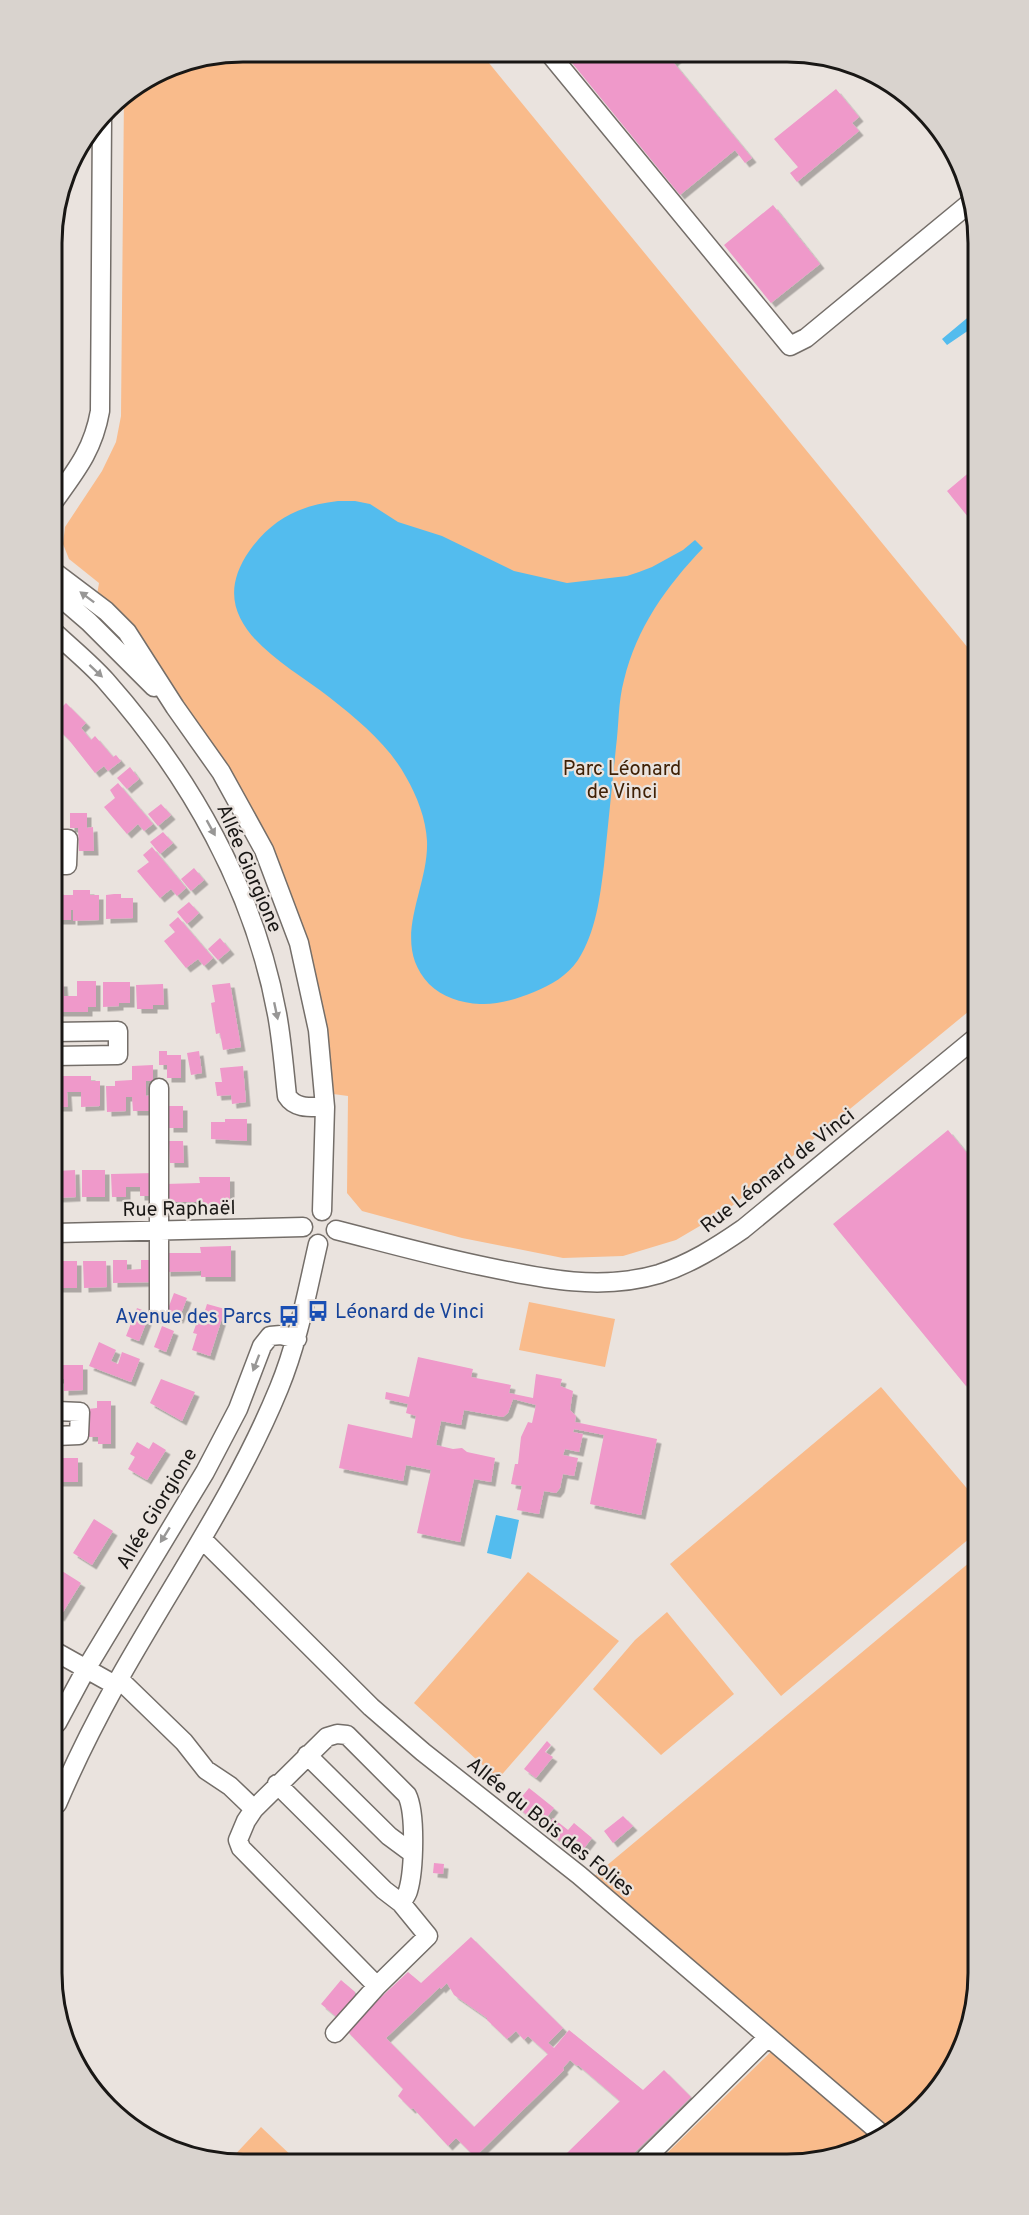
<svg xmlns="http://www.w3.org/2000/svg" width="1029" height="2215" font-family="Overpass,sans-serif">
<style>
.green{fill:#f9bb8b}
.water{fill:#53bcee}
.building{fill:#ef99ca;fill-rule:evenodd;filter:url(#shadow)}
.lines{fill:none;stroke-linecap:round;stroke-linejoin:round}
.minor-casing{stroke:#746e69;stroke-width:21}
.minor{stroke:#fff;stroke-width:18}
.oneway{fill:#989796}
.labels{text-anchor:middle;stroke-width:4.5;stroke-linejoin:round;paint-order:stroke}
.park-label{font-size:20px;fill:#3f2106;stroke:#eae3de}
.street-label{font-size:20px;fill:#191715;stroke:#eae3de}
.transit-label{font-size:20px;fill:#164399;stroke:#eae3de;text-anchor:start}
.rim{fill:none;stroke:#191715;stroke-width:3}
</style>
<defs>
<filter id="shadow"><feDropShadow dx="4.5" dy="4.5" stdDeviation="0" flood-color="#0004"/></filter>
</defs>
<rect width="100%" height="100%" fill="#eae3de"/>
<path class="green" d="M 243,51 L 480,52 L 973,654 L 974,1007 L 727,1210 L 676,1240 L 623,1256 L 563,1258 L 462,1238 L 362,1211 L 347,1193 L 348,1096 L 333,1094 L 319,998 L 224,762 L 175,690 L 141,645 L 97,595 L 99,583 L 69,559 L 63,544 L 65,527 L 102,471 L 116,442 L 121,416 L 124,94 L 170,65 Z
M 529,1302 L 615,1319 L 605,1367 L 519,1350 Z
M 881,1387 L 976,1499 L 976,1533 L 781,1696 L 670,1564 Z
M 976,1557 L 978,1985 L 964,2045 L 938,2089 L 893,2131 L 836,2157 L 662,2158 L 784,2039 L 593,1877 Z
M 528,1572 L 619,1641 L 498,1779 L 414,1703 Z
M 667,1612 L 734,1694 L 661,1755 L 593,1689 L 635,1640 Z
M 261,2127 L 296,2160 L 230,2160 Z"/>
<path class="water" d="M 972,314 L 972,328 L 947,345 L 942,339 Z
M 338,501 L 355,501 L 370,504 L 398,522 L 442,536 L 514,571 L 567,583 L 627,576 L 639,572 L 652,567 L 683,550 L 695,540 L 703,548 C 666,587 637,627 624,680 C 618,702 619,725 616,747 C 612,786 608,826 604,865 C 600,897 596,932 578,960 C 567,976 551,985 534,992 C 517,999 497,1005 480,1004 C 461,1003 442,997 429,984 C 389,941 429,890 427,841 C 426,819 417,796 406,777 C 388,744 358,720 329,697 C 283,661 199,622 250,550 C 272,519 301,505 338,501 Z
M 496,1515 L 519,1520 L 511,1559 L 487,1553 Z"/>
<path class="building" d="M 564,53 L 682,54 L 673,62 L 752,158 L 745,163 L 735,150 L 680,195 Z
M 836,89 L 859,117 L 852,123 L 859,131 L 797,182 L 790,173 L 798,167 L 774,139 Z
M 773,205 L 820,264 L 771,303 L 724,245 Z
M 972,470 L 972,518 L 973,523 L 947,491 Z
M 53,698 L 62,707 L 66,703 L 86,723 L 81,728 L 91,740 L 95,736 L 113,757 L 116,755 L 121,761 L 108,771 L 104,766 L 95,773 L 69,740 L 53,724 Z
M 130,767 L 139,779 L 127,789 L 117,778 Z
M 118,783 L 153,824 L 144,831 L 138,824 L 127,834 L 104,807 L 115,798 L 110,790 Z
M 161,804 L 171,815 L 158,826 L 148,814 Z
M 70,813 L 87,813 L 87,828 L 93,827 L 94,851 L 79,851 L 78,828 L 70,828 Z
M 163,832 L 173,843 L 160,854 L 150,842 Z
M 152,847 L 186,888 L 177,896 L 171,889 L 160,898 L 137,871 L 149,862 L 143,855 Z
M 194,868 L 204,880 L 191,891 L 181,879 Z
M 54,890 L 59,890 L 59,895 L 73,895 L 73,890 L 90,890 L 90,895 L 99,895 L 99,920 L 73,921 L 73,910 L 71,910 L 71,920 L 54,920 Z
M 114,894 L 121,894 L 121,898 L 133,898 L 133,918 L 106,919 L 106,895 Z
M 189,902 L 199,913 L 187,924 L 177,912 Z
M 178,917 L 213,958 L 204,966 L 198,959 L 186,968 L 164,941 L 175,932 L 169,925 Z
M 220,938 L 230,950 L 218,960 L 208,949 Z
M 77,981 L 96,981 L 96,1007 L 88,1007 L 88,1012 L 54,1012 L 54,982 L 63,982 L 64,996 L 77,996 Z
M 103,982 L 130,982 L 130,1003 L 119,1003 L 119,1006 L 103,1007 Z
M 230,983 L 241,1047 L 223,1050 L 220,1033 L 216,1034 L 211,1003 L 215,1002 L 212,985 Z
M 163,984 L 164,1005 L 153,1005 L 153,1009 L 137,1009 L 136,985 Z
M 159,1051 L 167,1051 L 167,1055 L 181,1055 L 181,1078 L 167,1078 L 167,1065 L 159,1065 Z
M 199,1051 L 202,1073 L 191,1075 L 187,1053 Z
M 153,1065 L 153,1081 L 146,1081 L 146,1096 L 153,1095 L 153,1111 L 133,1111 L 132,1097 L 126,1097 L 126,1111 L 107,1112 L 106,1086 L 115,1086 L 115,1081 L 132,1080 L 132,1066 Z
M 243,1066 L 246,1102 L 232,1104 L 231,1095 L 217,1096 L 215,1082 L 222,1082 L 220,1068 Z
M 56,1076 L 91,1076 L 91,1081 L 100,1081 L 100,1106 L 81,1107 L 81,1092 L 67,1092 L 68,1107 L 54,1107 L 54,1082 L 57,1082 Z
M 169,1106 L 183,1106 L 183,1128 L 169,1128 Z
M 225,1119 L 247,1119 L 247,1141 L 211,1139 L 211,1122 L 225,1122 Z
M 948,1130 L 975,1163 L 975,1378 L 966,1386 L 833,1224 Z
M 169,1141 L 183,1141 L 184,1163 L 170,1163 Z
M 75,1170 L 76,1197 L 55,1198 L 55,1171 Z
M 82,1170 L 105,1170 L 105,1197 L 82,1197 Z
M 155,1173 L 155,1196 L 140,1196 L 140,1187 L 126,1187 L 126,1197 L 112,1197 L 111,1174 Z
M 199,1177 L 230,1177 L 230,1208 L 200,1208 L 200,1202 L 165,1202 L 165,1184 L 200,1183 Z
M 231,1246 L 231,1277 L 201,1277 L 201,1271 L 166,1272 L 166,1253 L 201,1253 L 200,1247 Z
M 113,1260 L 127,1260 L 127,1270 L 141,1269 L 141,1260 L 156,1260 L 156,1282 L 113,1283 Z
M 55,1261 L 77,1261 L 77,1288 L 55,1288 Z
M 83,1261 L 106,1261 L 107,1287 L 84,1288 Z
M 174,1293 L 187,1298 L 179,1319 L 166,1314 Z
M 207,1304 L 225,1309 L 210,1356 L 192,1350 L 197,1334 L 193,1333 L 198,1319 L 202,1320 Z
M 137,1308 L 150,1313 L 139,1341 L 126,1336 Z
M 162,1326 L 174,1331 L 166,1352 L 154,1347 Z
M 99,1342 L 116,1350 L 111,1361 L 118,1364 L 122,1352 L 140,1359 L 131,1382 L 89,1366 Z
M 418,1357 L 473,1369 L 471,1377 L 511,1385 L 509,1393 L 533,1398 L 536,1374 L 562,1379 L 560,1386 L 573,1391 L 570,1410 L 576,1416 L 575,1422 L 657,1439 L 641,1515 L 590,1504 L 604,1435 L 574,1429 L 573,1432 L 583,1434 L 579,1452 L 565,1449 L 563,1455 L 578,1458 L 574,1476 L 563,1474 L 560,1488 L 556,1493 L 544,1491 L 539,1514 L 517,1510 L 522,1486 L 511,1484 L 515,1464 L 518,1464 L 521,1437 L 528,1422 L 532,1423 L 536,1405 L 513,1399 L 508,1413 L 503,1417 L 464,1410 L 461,1425 L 441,1421 L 436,1445 L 453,1449 L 462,1448 L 467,1452 L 495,1458 L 491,1482 L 474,1479 L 460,1542 L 417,1533 L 431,1470 L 406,1465 L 403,1481 L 339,1468 L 348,1424 L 412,1438 L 416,1416 L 406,1413 L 408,1404 L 385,1399 L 386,1392 L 409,1397 Z
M 55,1365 L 83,1365 L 83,1390 L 64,1391 L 64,1379 L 55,1379 Z
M 161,1379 L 195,1392 L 182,1421 L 150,1403 Z
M 97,1401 L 111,1401 L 111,1444 L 98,1444 L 98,1437 L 88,1437 L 88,1409 L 97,1408 Z
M 137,1442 L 149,1449 L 153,1442 L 166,1450 L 147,1480 L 128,1469 L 135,1457 L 130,1454 Z
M 63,1458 L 78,1458 L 78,1482 L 56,1482 L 56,1468 L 63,1468 Z
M 94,1519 L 113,1531 L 92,1565 L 73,1553 Z
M 62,1571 L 81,1583 L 60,1617 L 56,1614 L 56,1581 Z
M 547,1741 L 551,1745 L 545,1752 L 553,1757 L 536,1778 L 524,1769 Z
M 529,1788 L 554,1808 L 540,1826 L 515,1805 Z
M 623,1816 L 633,1826 L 613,1843 L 604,1831 Z
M 553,1818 L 568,1830 L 574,1823 L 592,1838 L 578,1856 L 545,1829 Z
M 434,1863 L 444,1864 L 443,1874 L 433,1873 Z
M 471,1937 L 563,2028 L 548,2043 L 554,2048 L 569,2030 L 643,2090 L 664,2070 L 691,2097 L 629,2158 L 573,2159 L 567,2153 L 620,2101 L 578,2065 L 577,2066 L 570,2060 L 563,2068 L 564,2070 L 475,2157 L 456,2138 L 448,2146 L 413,2108 L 411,2109 L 398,2096 L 403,2089 L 346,2030 L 408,1972 L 421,1983 ZM 447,1983 L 454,1995 L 487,2018 L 487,2020 L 507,2039 L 516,2031 L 524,2040 L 528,2036 L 548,2054 L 474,2127 L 386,2038 L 440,1987 L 441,1989 Z
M 341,1980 L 355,1992 L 354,2002 L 339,2019 L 321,2004 Z"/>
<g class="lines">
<defs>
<path id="minor" d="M 549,53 L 790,346 L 806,338 L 971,202
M 52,504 C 75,472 93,451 100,411 L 102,117
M 53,571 L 106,611 L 127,632 L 175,707 L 221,772 L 264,850 L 299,943 L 318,1030 L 325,1107 L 322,1211
M 53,591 L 89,622 L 154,687
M 53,631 C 70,647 90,663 106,681 C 190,776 254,889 277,1014 C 282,1041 284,1069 287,1096 C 295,1109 311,1107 325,1107
M 54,839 L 68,839 L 67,865 L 54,865
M 54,1032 L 118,1031 L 118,1055 L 54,1056
M 336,1230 C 387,1243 437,1257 487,1267 C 544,1279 602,1291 659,1274 C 690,1264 717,1247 743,1229 L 974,1039
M 55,1233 L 303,1227
M 159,1313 L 159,1088
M 56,1411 L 80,1412 L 79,1435 L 56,1436
M 202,1539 L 371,1707 L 423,1752 L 579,1875 L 884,2136
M 56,1652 L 115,1685
M 119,1679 L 184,1742 L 206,1770 L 230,1786 L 254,1809
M 57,1723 L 86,1669 L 205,1472 L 238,1409 L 262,1346 L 270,1336 L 281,1335 L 297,1339
M 307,1755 L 389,1836 L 412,1853
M 277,1784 L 384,1890 L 401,1903 L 428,1936 L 377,1986 L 335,2033
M 57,1804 C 74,1764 94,1724 115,1686 C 170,1587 236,1493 279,1388 C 298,1342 307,1292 318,1244
M 377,1986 L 241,1848 L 238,1840 L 246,1821 L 254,1809 L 327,1737 L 337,1734 L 347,1735 L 407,1795 C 416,1813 414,1871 408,1891 C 407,1895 403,1900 401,1903
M 646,2158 L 768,2037"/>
</defs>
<use href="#minor" class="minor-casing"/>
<use href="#minor" class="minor"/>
</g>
<defs><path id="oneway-solid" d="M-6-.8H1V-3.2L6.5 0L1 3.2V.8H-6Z" transform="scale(1.5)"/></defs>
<g class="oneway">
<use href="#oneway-solid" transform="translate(87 597) rotate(-143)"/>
<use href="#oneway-solid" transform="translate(96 671) rotate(43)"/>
<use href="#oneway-solid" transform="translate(211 828) rotate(61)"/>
<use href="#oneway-solid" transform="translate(276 1011) rotate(78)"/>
<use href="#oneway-solid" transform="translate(256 1363) rotate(111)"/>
<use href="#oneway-solid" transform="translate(165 1535) rotate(122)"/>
</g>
<defs>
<symbol id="bus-bare" viewBox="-9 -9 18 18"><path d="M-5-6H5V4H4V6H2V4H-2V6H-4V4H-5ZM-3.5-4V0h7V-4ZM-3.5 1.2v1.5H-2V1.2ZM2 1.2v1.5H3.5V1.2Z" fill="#1a4fb4" stroke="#eae3de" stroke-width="2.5" paint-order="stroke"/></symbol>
</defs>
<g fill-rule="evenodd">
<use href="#bus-bare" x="303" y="1296" width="30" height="30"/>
<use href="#bus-bare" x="274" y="1301" width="30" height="30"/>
</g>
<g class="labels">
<g class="park-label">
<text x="622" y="775">Parc Léonard<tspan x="622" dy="23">de Vinci</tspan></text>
</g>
<g class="street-label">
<text transform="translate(250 868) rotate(67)" y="7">Allée Giorgione</text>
<text transform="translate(777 1170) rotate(-38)" y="7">Rue Léonard de Vinci</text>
<text transform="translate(179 1208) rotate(-1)" y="7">Rue Raphaël</text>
<text transform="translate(156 1508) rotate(-59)" y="7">Allée Giorgione</text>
<text transform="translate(551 1826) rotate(39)" y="7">Allée du Bois des Folies</text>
</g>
<g class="transit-label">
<text x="335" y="1318">Léonard de Vinci</text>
<text x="272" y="1323" text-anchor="end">Avenue des Parcs</text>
</g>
</g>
<path d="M0 0H1029V2215H0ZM243 62H787A181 181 0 0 1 968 243V1973A181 181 0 0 1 787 2154H243A181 181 0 0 1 62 1973V243A181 181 0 0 1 243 62Z" fill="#d9d3ce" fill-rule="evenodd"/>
<path class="rim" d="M243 62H787A181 181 0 0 1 968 243V1973A181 181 0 0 1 787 2154H243A181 181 0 0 1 62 1973V243A181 181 0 0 1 243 62Z"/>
</svg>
